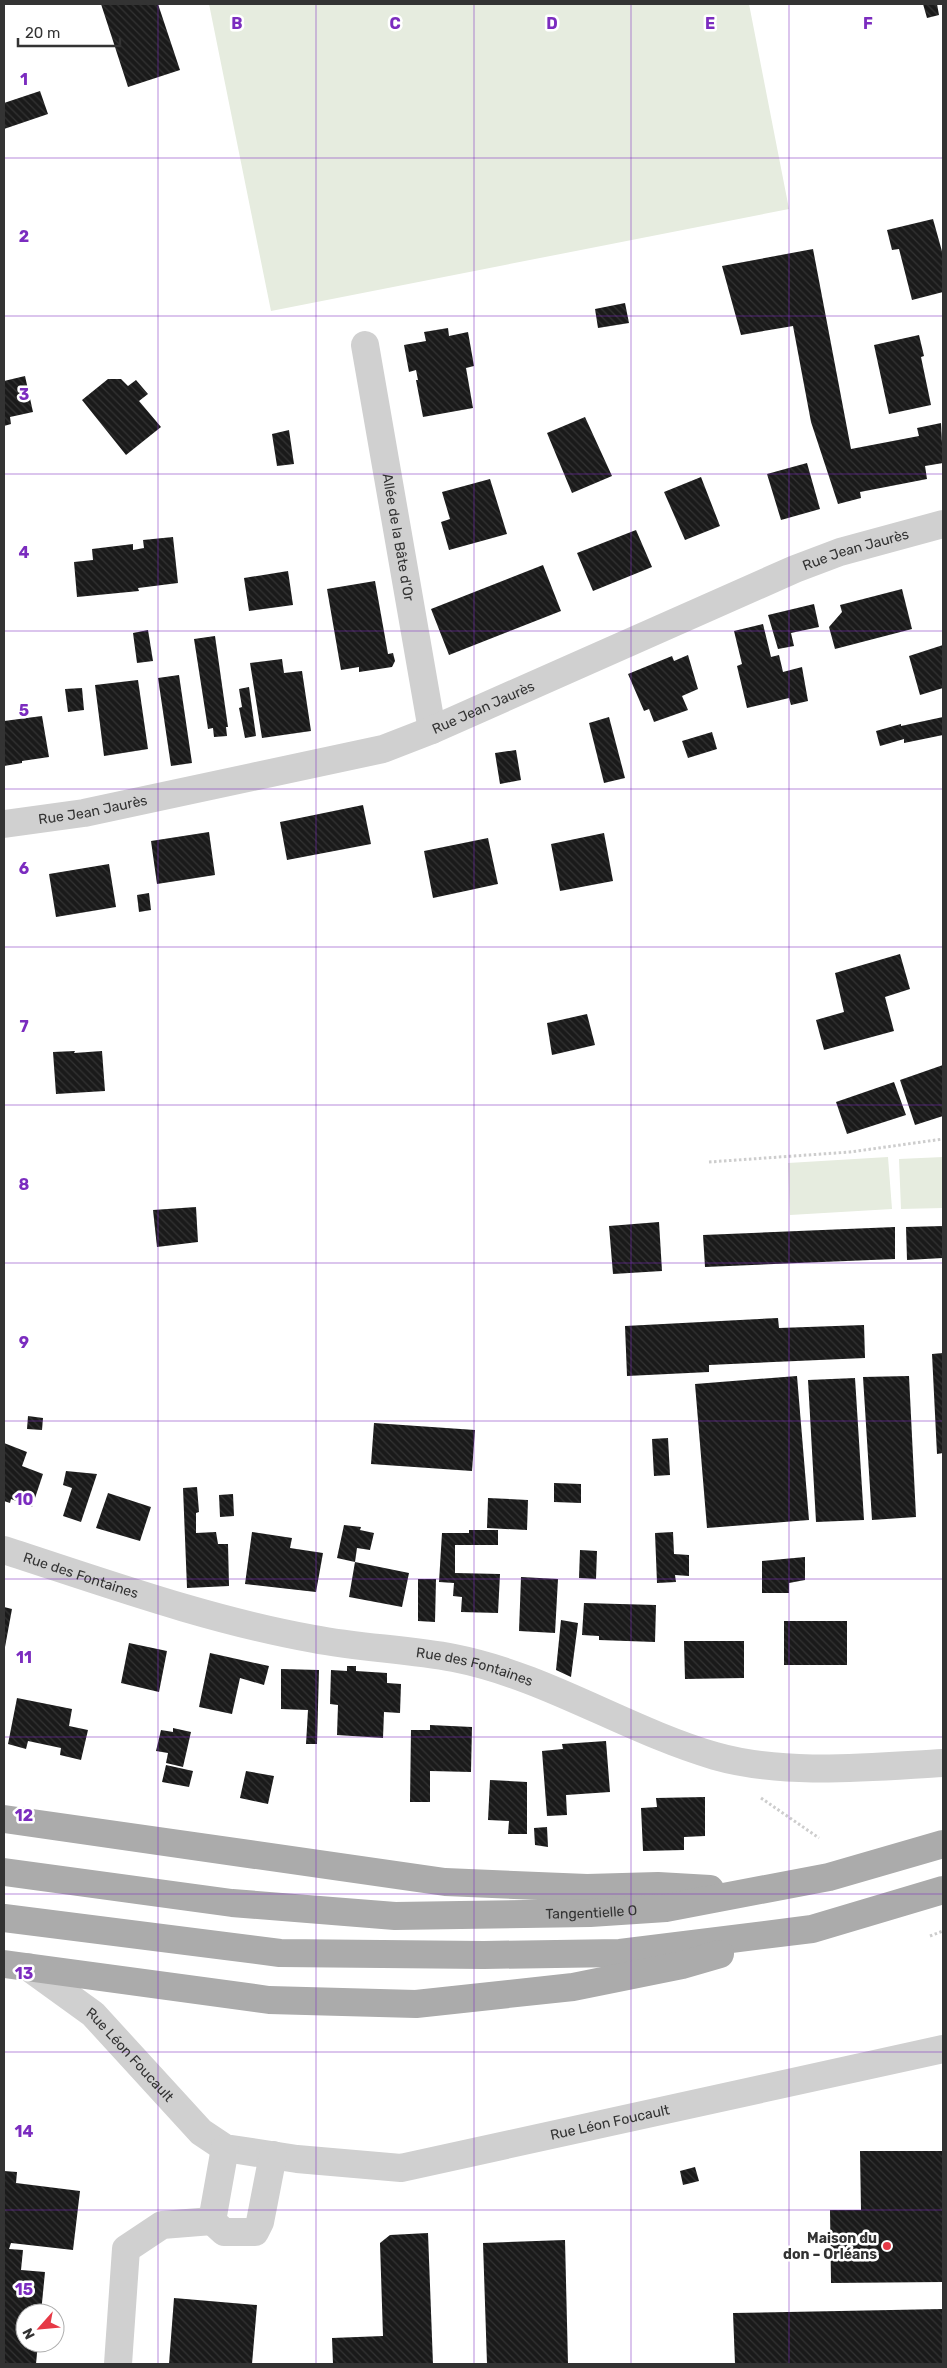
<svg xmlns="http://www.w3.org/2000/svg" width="947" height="2368" font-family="Rubik,sans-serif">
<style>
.green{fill:#e6ecdf}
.building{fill:url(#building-back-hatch)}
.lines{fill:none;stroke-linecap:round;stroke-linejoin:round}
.path{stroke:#cdcdcd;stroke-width:3;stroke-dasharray:2.5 2.5;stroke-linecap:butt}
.minor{stroke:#d0d0d0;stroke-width:28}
.major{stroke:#ababab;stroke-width:28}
.grid{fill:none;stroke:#7b2cbf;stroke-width:1;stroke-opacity:0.55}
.poi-dot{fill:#e63946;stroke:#fff;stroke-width:2}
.labels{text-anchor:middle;stroke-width:5;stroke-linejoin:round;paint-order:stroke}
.street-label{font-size:14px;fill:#333;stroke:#fff}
.poi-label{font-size:14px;font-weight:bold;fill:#333;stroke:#fff;text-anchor:end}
.grid-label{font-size:16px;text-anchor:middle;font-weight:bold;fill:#7b2cbf;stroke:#fff;stroke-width:5;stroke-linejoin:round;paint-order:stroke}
</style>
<defs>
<pattern id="building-back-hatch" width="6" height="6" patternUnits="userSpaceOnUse" patternTransform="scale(1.25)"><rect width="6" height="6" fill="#1a1a1a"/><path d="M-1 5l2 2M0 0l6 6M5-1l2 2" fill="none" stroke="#333"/></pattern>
</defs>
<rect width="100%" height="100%" fill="#fff"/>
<path class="green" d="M 209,4 L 749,4 L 789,209 L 271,311 Z
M 888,1157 L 892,1209 L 790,1215 L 788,1163 Z
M 943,1157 L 943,1208 L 901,1209 L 899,1159 Z"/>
<path class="building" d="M 101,4 L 158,4 L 180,70 L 128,87 Z
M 923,4 L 937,4 L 939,15 L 927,18 Z
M 40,91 L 48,114 L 4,129 L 4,103 Z
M 933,219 L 943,255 L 943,292 L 912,300 L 899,249 L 892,250 L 887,230 Z
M 813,249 L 851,449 L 919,436 L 917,428 L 941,423 L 943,463 L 925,466 L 927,479 L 860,492 L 861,498 L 838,504 L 811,422 L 793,326 L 741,335 L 722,266 Z
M 625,303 L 629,323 L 598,328 L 595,309 Z
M 448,328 L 449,336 L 468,332 L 474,366 L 466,368 L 473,408 L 423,417 L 416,380 L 418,380 L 416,370 L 409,372 L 404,345 L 426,341 L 424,332 Z
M 919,335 L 924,356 L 921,357 L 931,405 L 889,414 L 874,345 Z
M 25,376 L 33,412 L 10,417 L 11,424 L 4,426 L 4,381 Z
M 108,379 L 121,379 L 128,386 L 136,380 L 148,394 L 139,401 L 161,427 L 126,455 L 82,400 Z
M 585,417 L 612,476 L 572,493 L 547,433 Z
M 289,430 L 294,464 L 277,466 L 272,434 Z
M 807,463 L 820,509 L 781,520 L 767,474 Z
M 701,477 L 720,526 L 685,540 L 664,492 Z
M 490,479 L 507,534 L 449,550 L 441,522 L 450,519 L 442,492 Z
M 636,530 L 652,567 L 593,591 L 577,553 Z
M 173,537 L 178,583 L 138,588 L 139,591 L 77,597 L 74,562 L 93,560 L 92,549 L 133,544 L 133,550 L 144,548 L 143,540 Z
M 543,565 L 561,611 L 449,655 L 431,609 Z
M 288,571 L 293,605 L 249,611 L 244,578 Z
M 375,581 L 388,654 L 393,653 L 395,661 L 392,667 L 359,672 L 359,667 L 341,670 L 327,589 Z
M 902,589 L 912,629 L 835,649 L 829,627 L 842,612 L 840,605 Z
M 814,604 L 819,627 L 791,633 L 794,646 L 778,649 L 768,615 Z
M 763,624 L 771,657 L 779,655 L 783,672 L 802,667 L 808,701 L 791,705 L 789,698 L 747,708 L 737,666 L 742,664 L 734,631 Z
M 148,630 L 153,661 L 137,663 L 133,633 Z
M 215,636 L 228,727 L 226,727 L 227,736 L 214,737 L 213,728 L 208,729 L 194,639 Z
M 943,645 L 943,688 L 920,695 L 909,656 Z
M 688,655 L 698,689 L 682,696 L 688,710 L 654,722 L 649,709 L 644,711 L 628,674 L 672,656 L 674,661 Z
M 282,659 L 284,673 L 302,671 L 311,731 L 262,738 L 250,663 Z
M 179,675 L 192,763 L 171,766 L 158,678 Z
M 138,680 L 148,749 L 104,756 L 95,685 Z
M 249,687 L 256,736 L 245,738 L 239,708 L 242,707 L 239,689 Z
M 82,688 L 84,710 L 68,712 L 65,689 Z
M 42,716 L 49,757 L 22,761 L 22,763 L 4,766 L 4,721 Z
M 609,717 L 625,778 L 604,783 L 589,723 Z
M 943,717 L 943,735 L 904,743 L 904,739 L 880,746 L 876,731 L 901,724 L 901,726 Z
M 712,732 L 717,749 L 688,758 L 682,741 Z
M 516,750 L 521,780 L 500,784 L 495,753 Z
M 363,805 L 371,844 L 287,860 L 280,822 Z
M 209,832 L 215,875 L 157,884 L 151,841 Z
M 604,833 L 613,881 L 560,891 L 551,844 Z
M 488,838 L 498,884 L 433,898 L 424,851 Z
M 109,864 L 116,907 L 56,917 L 49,874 Z
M 149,893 L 151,910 L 139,912 L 137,895 Z
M 900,954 L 910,989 L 885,997 L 894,1031 L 824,1050 L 816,1020 L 844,1012 L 835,973 Z
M 587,1014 L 595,1045 L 552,1055 L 547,1023 Z
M 75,1051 L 74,1053 L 102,1051 L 105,1091 L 56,1094 L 53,1052 Z
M 943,1065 L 943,1116 L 915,1125 L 900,1080 Z
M 894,1082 L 906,1115 L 847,1134 L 836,1102 Z
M 196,1207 L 198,1242 L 157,1247 L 153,1210 Z
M 659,1222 L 662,1271 L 613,1274 L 609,1226 Z
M 943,1226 L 943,1258 L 907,1260 L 906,1227 Z
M 895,1227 L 895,1259 L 705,1267 L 703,1235 Z
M 778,1318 L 779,1328 L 864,1325 L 865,1358 L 709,1365 L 709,1372 L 627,1376 L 625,1326 Z
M 943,1353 L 943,1453 L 937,1454 L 932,1354 Z
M 797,1376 L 809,1520 L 707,1528 L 695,1384 Z
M 909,1376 L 916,1517 L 872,1520 L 863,1377 Z
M 855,1378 L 864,1520 L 816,1522 L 808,1380 Z
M 28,1416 L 43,1418 L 42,1430 L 27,1429 Z
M 374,1423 L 475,1430 L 472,1471 L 371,1464 Z
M 668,1438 L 670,1475 L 654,1476 L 652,1439 Z
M 4,1443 L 27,1452 L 22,1466 L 43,1474 L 32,1507 L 11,1499 L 10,1503 L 4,1501 Z
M 66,1471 L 97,1474 L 81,1522 L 63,1516 L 72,1488 L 63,1485 Z
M 554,1483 L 581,1484 L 581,1503 L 554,1502 Z
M 197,1487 L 199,1512 L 196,1513 L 196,1533 L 216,1532 L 218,1544 L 228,1544 L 229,1586 L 187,1588 L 183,1488 Z
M 108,1493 L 151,1507 L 140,1541 L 96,1528 Z
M 233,1494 L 234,1516 L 220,1517 L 219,1495 Z
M 488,1498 L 528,1500 L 527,1530 L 487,1528 Z
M 344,1525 L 361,1527 L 360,1530 L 374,1533 L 370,1550 L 357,1548 L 355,1562 L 337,1558 Z
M 469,1530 L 498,1530 L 498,1545 L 455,1545 L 455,1573 L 500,1574 L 498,1613 L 461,1612 L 462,1597 L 453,1596 L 454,1583 L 439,1582 L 442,1533 L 469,1533 Z
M 252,1532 L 292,1538 L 290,1548 L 323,1553 L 316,1592 L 245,1584 Z
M 673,1532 L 674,1554 L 689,1555 L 689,1576 L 675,1575 L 676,1582 L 657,1583 L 655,1533 Z
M 580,1550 L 597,1551 L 596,1579 L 579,1578 Z
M 805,1557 L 805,1580 L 789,1583 L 789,1593 L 762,1593 L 762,1561 Z
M 355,1562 L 409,1573 L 402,1607 L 349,1597 Z
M 521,1577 L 558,1579 L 555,1633 L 519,1631 Z
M 418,1579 L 436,1579 L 435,1622 L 418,1621 Z
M 584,1603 L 656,1605 L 655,1642 L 599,1640 L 599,1636 L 582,1635 Z
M 4,1607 L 12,1609 L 5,1647 L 4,1647 Z
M 561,1620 L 578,1623 L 571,1677 L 556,1670 Z
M 784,1621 L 847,1621 L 847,1665 L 784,1665 Z
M 684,1641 L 744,1641 L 744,1678 L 685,1679 Z
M 129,1643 L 167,1651 L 159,1692 L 121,1683 Z
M 210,1653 L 269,1666 L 264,1685 L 240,1678 L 232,1714 L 199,1707 Z
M 347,1666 L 356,1666 L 356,1671 L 387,1673 L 387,1683 L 401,1684 L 400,1713 L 384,1712 L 383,1738 L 337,1735 L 338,1705 L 330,1704 L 331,1670 L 347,1671 Z
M 281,1669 L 319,1670 L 317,1744 L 306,1744 L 308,1710 L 281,1709 Z
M 17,1698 L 72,1709 L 69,1726 L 88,1730 L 81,1760 L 60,1755 L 61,1748 L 28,1741 L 26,1749 L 8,1744 Z
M 430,1725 L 472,1727 L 471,1772 L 430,1771 L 430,1802 L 410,1802 L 411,1730 L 430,1730 Z
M 173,1728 L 191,1732 L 183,1767 L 166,1763 L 168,1753 L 156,1751 L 161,1730 L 173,1732 Z
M 606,1741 L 610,1792 L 566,1795 L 567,1815 L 547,1816 L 542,1751 L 563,1749 L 562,1744 Z
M 166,1765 L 193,1771 L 189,1787 L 162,1782 Z
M 246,1771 L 274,1776 L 268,1804 L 240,1798 Z
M 490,1780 L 527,1782 L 527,1834 L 508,1834 L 509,1821 L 488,1820 Z
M 705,1797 L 705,1836 L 684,1837 L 684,1850 L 643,1851 L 641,1808 L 657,1807 L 656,1798 Z
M 547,1827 L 548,1847 L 535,1845 L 534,1828 Z
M 860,2151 L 943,2151 L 943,2282 L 831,2283 L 830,2210 L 861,2210 Z
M 695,2167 L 699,2181 L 683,2185 L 680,2171 Z
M 4,2171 L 17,2172 L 16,2183 L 80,2191 L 73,2250 L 11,2243 L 9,2249 L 23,2250 L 21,2270 L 45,2272 L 41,2313 L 25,2313 L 25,2343 L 38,2343 L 36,2364 L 4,2364 Z
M 428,2233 L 433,2364 L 333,2364 L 332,2338 L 383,2336 L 380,2243 L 390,2235 Z
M 565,2240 L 568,2364 L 487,2364 L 483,2243 Z
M 174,2298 L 257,2305 L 252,2364 L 169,2364 Z
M 943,2309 L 943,2364 L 735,2364 L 733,2313 Z"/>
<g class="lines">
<path class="path" d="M 709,1162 L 850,1152 L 943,1139
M 761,1798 L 819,1838
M 930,1936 L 943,1931"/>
<g class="minor">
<path id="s1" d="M 365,345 L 432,730"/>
<path id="s2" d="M 4,824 L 84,813 L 383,749 L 432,730 L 795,569 L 840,552 L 943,524"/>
<path id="s3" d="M 4,1550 C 106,1583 208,1620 314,1639 C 360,1648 408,1649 454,1658 C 546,1676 626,1730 715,1756 C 785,1776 870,1767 943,1763"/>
<path id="s4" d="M 28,1967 L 93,2014 L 201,2132 L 225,2148 L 297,2159 L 401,2168 L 943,2049"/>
<path d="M 225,2148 L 212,2221 L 224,2232 L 255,2232 L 260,2222 L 273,2155"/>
<path d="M 118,2364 L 126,2249 L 162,2225 L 212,2221"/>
</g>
<g class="major">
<path d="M 4,1819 L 445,1882 L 587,1888 L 658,1886 L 710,1889"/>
<path id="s5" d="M 4,1872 L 232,1903 L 395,1916 L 590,1913 L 666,1908 L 829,1877 L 943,1844"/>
<path d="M 4,1918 L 280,1953 L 484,1955 L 620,1953 L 812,1929 L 943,1890"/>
<path d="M 4,1964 L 269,2000 L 416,2004 L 573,1987 L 682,1965 L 720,1954"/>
</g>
</g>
<path class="grid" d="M 158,4 L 158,2364M 316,4 L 316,2364M 474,4 L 474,2364M 631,4 L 631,2364M 789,4 L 789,2364M 4,158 L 943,158M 4,316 L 943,316M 4,474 L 943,474M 4,631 L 943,631M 4,789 L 943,789M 4,947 L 943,947M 4,1105 L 943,1105M 4,1263 L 943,1263M 4,1421 L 943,1421M 4,1579 L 943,1579M 4,1737 L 943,1737M 4,1894 L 943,1894M 4,2052 L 943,2052M 4,2210 L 943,2210"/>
<circle class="poi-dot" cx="887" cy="2246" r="5"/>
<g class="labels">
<g class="street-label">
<text dy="5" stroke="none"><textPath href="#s1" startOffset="195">Allée de la Bâte d'Or</textPath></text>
<text dy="5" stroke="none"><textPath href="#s2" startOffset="900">Rue Jean Jaurès</textPath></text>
<text dy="5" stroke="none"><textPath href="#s2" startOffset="495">Rue Jean Jaurès</textPath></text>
<text dy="5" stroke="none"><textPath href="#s2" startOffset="90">Rue Jean Jaurès</textPath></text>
<text dy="5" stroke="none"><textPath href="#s3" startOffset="81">Rue des Fontaines</textPath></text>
<text dy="5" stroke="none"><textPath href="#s3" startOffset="486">Rue des Fontaines</textPath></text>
<text dy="5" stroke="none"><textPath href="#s5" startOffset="590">Tangentielle O</textPath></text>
<text dy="5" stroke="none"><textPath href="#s4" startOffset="135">Rue Léon Foucault</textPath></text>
<text dy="5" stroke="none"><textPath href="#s4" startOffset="660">Rue Léon Foucault</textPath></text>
</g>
<g class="poi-label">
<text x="877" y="2243">Maison du<tspan x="877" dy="16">don – Orléans</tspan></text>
</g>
</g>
<g class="grid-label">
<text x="237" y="29">B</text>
<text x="395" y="29">C</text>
<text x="552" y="29">D</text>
<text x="710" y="29">E</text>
<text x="868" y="29">F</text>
<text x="24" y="85">1</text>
<text x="24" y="242">2</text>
<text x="24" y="400">3</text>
<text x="24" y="558">4</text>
<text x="24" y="716">5</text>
<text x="24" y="874">6</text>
<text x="24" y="1032">7</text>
<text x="24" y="1190">8</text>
<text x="24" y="1348">9</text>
<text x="24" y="1505">10</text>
<text x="24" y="1663">11</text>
<text x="24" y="1821">12</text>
<text x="24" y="1979">13</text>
<text x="24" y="2137">14</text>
<text x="24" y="2295">15</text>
</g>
<rect width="947" height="2368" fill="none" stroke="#333333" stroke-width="10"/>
<g transform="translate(40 2328) rotate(243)"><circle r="24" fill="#ffffff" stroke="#adadad"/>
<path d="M0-4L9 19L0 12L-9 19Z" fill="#e63946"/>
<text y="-8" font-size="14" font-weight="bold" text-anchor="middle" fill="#333333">N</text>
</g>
<path d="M18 38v8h102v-8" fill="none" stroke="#333333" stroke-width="2.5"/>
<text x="25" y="38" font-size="15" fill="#333333" stroke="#ffffff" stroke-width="4" paint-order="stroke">20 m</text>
</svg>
